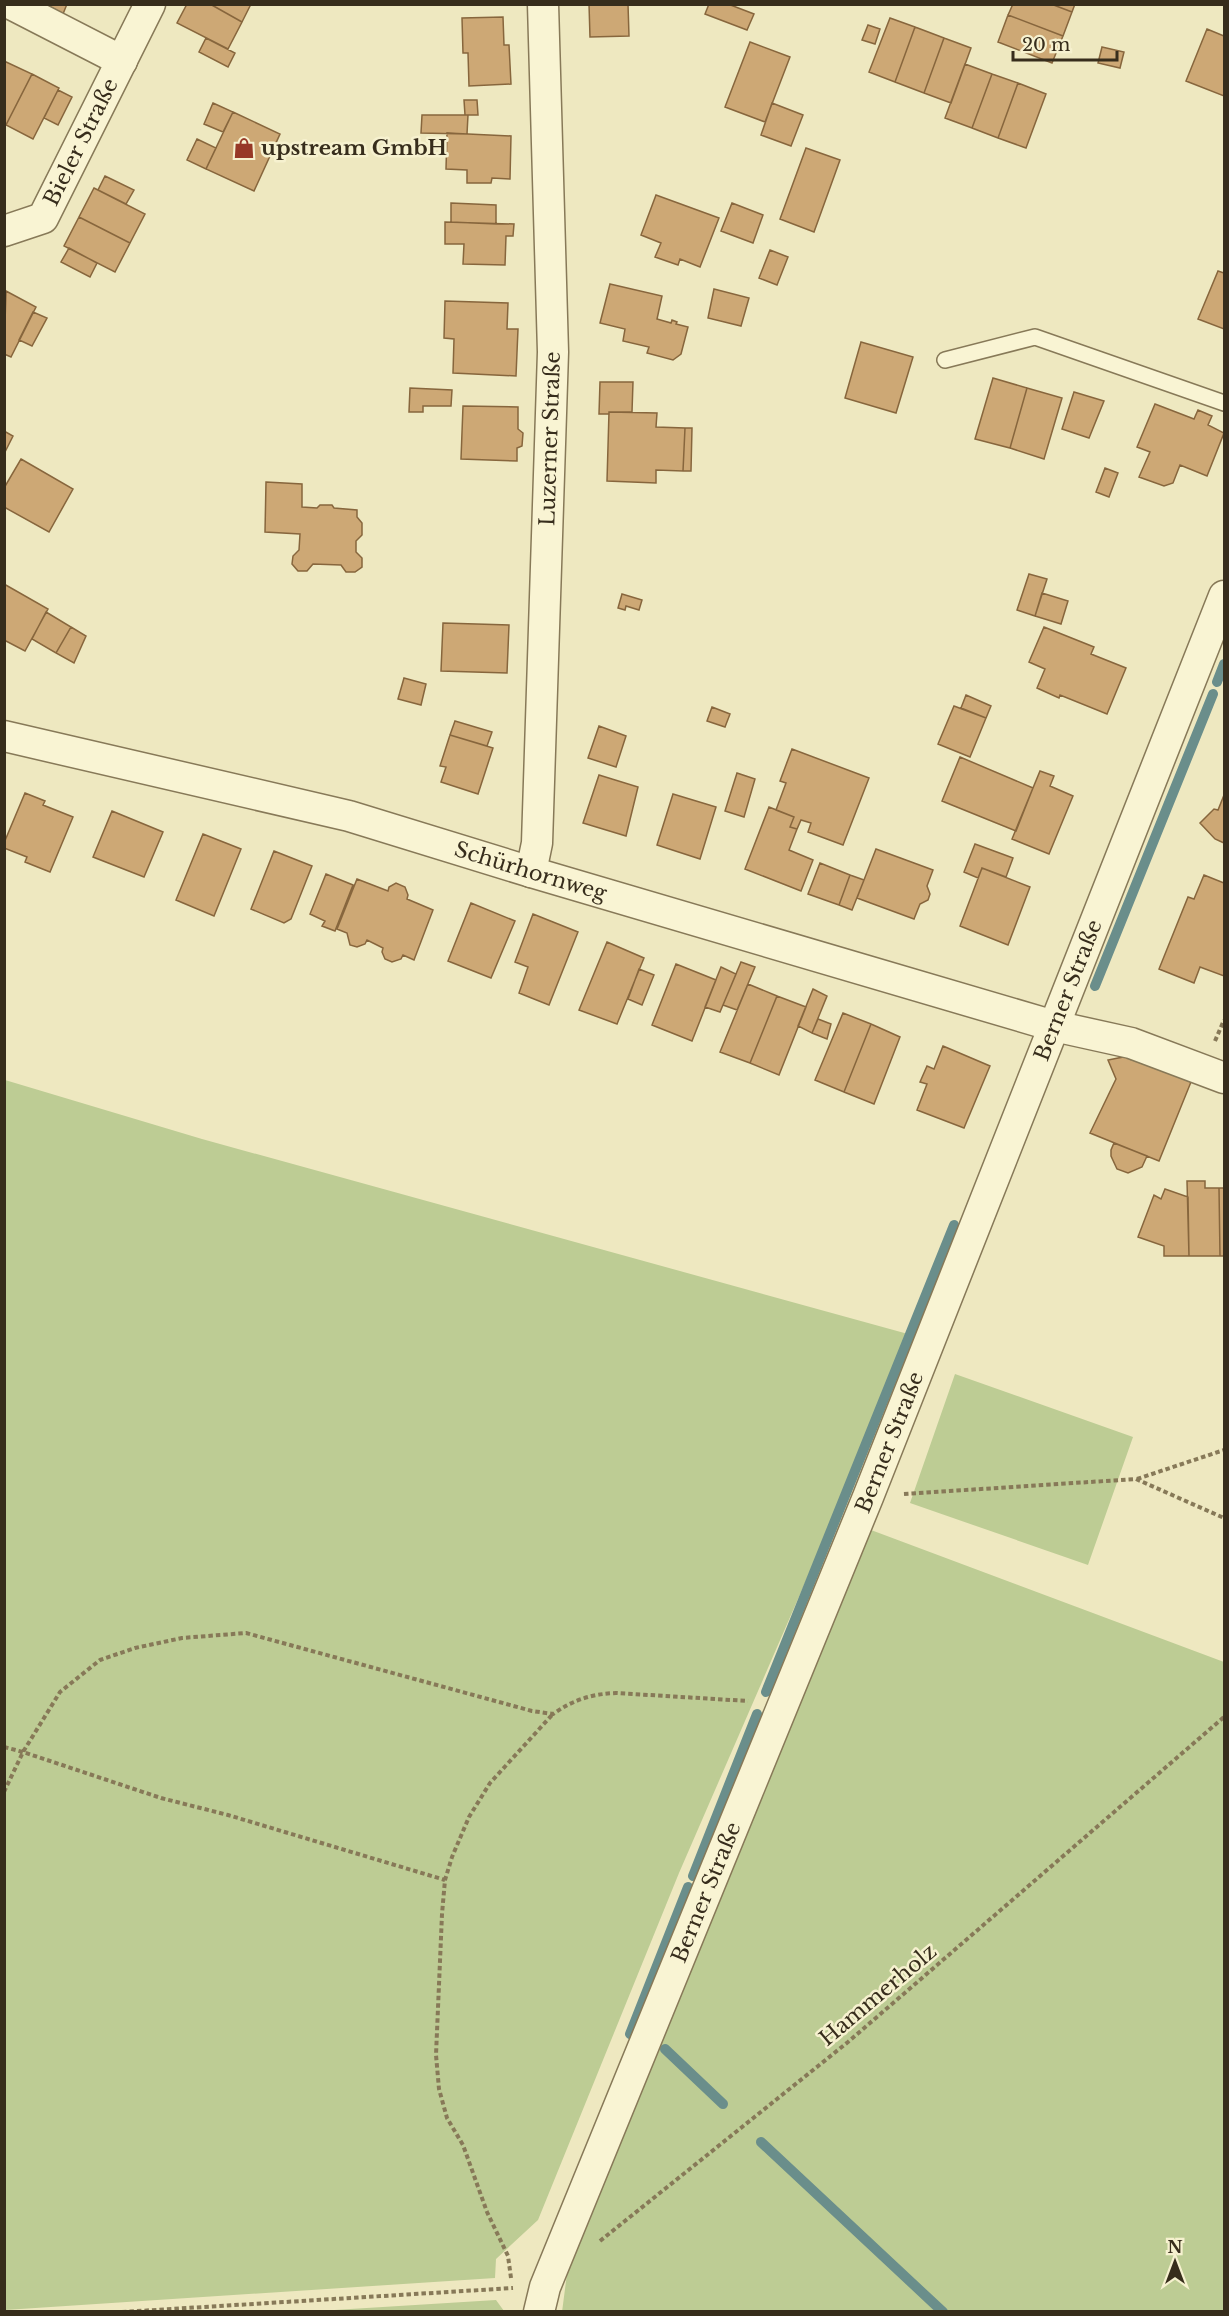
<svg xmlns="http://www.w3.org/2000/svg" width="1229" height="2316" font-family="'Libre Baskerville',serif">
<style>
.green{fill:#bdcc94}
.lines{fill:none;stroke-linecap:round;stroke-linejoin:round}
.stream{stroke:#6a8e8b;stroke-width:10}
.building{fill:#cda875;stroke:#87663d;stroke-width:1.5}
.service-casing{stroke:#877958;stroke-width:18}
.minor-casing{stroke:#877958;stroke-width:33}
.path{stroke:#877958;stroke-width:4;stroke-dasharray:4.5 3;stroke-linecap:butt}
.service{stroke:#f9f4d3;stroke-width:15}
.minor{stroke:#f9f4d3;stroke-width:30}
.labels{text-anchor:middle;stroke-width:5;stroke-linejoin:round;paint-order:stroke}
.street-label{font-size:21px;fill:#372d1c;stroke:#f6f1cf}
.poi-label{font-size:21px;font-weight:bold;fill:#372d1c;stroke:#f6f1cf;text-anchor:start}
</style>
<rect width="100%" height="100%" fill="#eee8c0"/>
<path class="green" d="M 5,1080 L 202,1139 L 908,1334 L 834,1516 L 679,1873 L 538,2220 L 496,2259 L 495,2278 L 5,2310 Z
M 955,1374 L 1133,1437 L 1088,1565 L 910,1503 Z
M 871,1530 L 1224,1662 L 1224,2311 L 562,2312 L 568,2266 Z
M 496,2300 L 504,2311 L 318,2311 Z"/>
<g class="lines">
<path class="stream" d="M 1217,682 L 1224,664
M 1095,986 L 1213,694
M 766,1692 L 954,1225
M 693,1876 L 757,1714
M 630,2034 L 688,1887
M 665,2049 L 723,2104
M 761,2142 L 943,2312"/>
</g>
<path class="building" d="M 45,4 L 67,4 L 63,14 Z
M 187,4 L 210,4 L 242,22 L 228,49 L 177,23 Z
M 210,4 L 251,4 L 242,22 Z
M 589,4 L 628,4 L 629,36 L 590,37 Z
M 709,4 L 728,4 L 754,14 L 747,30 L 705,14 Z
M 1013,4 L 1051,4 L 1072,12 L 1063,36 L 1008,15 Z
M 1051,4 L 1075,4 L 1072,12 Z
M 1008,15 L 1063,36 L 1052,63 L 998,42 Z
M 503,17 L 504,45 L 509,45 L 511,84 L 469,86 L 468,53 L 463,53 L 462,18 Z
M 890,18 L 915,27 L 895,82 L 869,72 Z
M 868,25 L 880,29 L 875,44 L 862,40 Z
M 915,27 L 944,38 L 924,93 L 895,82 Z
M 1207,29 L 1224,36 L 1224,96 L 1186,81 Z
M 206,38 L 235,53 L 228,67 L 199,52 Z
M 944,38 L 971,48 L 951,103 L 924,93 Z
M 750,42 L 790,57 L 765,122 L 725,107 Z
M 1102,47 L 1124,52 L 1120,68 L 1098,63 Z
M 4,61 L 32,74 L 6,125 L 4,124 Z
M 965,64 L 992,74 L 972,128 L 945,118 Z
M 32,74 L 59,88 L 33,139 L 6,125 Z
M 992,74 L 1018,83 L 998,138 L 972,128 Z
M 1018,83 L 1046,94 L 1026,148 L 998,138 Z
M 58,90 L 72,97 L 58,125 L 44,118 Z
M 464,100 L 477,100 L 478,115 L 465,115 Z
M 213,103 L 233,112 L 223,132 L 204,124 Z
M 772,103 L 803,115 L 791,146 L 761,135 Z
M 233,112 L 280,134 L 254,191 L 206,169 Z
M 422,115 L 468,115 L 467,134 L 421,133 Z
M 447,133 L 511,136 L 510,179 L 492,178 L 491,183 L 467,183 L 467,170 L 446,169 Z
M 197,139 L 216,148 L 206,169 L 187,160 Z
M 806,148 L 840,160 L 814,232 L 780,219 Z
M 105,176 L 134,190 L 126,204 L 98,190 Z
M 94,188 L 145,214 L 130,243 L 79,217 Z
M 656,195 L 719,218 L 700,267 L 680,259 L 678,265 L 655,257 L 661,243 L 641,235 Z
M 451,203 L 496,205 L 496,224 L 451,222 Z
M 732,203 L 763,215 L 753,243 L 721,231 Z
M 79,217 L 130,243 L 115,272 L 64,246 Z
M 445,222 L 514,224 L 513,236 L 506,236 L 505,265 L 463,264 L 464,244 L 445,244 Z
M 69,248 L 97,263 L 90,277 L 61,262 Z
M 770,250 L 788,257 L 777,285 L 759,278 Z
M 1218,271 L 1224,273 L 1224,329 L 1198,319 Z
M 610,284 L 662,296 L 657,319 L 671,323 L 672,320 L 677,322 L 676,324 L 688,327 L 681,354 L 673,360 L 647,353 L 649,347 L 623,341 L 625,329 L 600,323 Z
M 714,289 L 749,298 L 741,326 L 708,318 Z
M 6,291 L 36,307 L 11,357 L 4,354 Z
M 445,301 L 508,303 L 507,329 L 518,329 L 516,376 L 453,373 L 454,339 L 444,338 Z
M 33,312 L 47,318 L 32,346 L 19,340 Z
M 861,342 L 913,357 L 896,413 L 845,398 Z
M 993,378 L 1027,388 L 1010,448 L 975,439 Z
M 600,382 L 633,382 L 632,412 L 609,412 L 609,414 L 599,414 Z
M 410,388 L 452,390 L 451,406 L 423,406 L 423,412 L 409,412 Z
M 1027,388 L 1062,398 L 1044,459 L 1010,448 Z
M 1074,392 L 1104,401 L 1089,438 L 1062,429 Z
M 1155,404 L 1194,419 L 1198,410 L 1212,416 L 1208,425 L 1224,433 L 1207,476 L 1180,465 L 1173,483 L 1164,486 L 1139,477 L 1150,452 L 1137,447 Z
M 463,406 L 518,407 L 518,429 L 523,433 L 522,446 L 517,448 L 517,461 L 461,459 Z
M 609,412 L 657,413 L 656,427 L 685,428 L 683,471 L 656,470 L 656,483 L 607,481 Z
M 685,428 L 692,428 L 691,471 L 683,471 Z
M 4,431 L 13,436 L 4,454 Z
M 21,459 L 73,489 L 49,532 L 4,507 L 4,488 Z
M 1105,468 L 1118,473 L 1109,497 L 1096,492 Z
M 266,482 L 302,484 L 302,507 L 317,508 L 320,505 L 332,505 L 334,508 L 357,510 L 357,517 L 362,523 L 362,535 L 356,541 L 356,552 L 362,558 L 362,567 L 355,572 L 346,572 L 341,565 L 313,564 L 307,571 L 298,571 L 292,564 L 293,556 L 299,550 L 300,534 L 265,532 Z
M 1029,574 L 1047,579 L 1035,616 L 1017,610 Z
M 4,584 L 48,609 L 25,651 L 4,640 Z
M 1042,593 L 1068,601 L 1061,624 L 1035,616 Z
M 622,594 L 642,600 L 639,610 L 626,606 L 625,610 L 618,608 Z
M 46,612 L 71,627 L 56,653 L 32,639 Z
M 443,623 L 509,625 L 507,673 L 441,671 Z
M 71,627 L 86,636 L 74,663 L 56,653 Z
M 1044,627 L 1094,647 L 1091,654 L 1126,668 L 1107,714 L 1060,695 L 1059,698 L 1037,688 L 1045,669 L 1029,662 Z
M 404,678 L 426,684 L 421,705 L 398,699 Z
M 966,695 L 991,706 L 986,718 L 961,708 Z
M 954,706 L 986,718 L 970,757 L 938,744 Z
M 712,707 L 730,714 L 725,727 L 707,721 Z
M 455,721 L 492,732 L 487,746 L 450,735 Z
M 599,726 L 626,736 L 616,767 L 588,758 Z
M 450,735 L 493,748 L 478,794 L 441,782 L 446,767 L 440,766 Z
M 792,749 L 869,778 L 843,845 L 808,832 L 811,823 L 801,820 L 797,829 L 790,827 L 794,817 L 776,810 L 786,783 L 780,781 Z
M 960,757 L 1033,788 L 1016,831 L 942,801 Z
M 1040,771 L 1054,776 L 1050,786 L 1073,796 L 1049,854 L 1012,839 Z
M 737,773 L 755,779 L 744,817 L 725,811 Z
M 599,775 L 638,787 L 626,836 L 583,823 Z
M 25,793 L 45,801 L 43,805 L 73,817 L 50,872 L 25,862 L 27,857 L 4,848 L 4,843 Z
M 673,794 L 716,807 L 700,859 L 657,845 Z
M 1224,795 L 1224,843 L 1215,839 L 1200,823 L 1214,809 L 1218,810 Z
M 769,807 L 794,817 L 790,827 L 797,829 L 789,850 L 813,860 L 801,891 L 745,869 Z
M 112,811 L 163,832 L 144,877 L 93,857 Z
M 203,834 L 241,849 L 214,916 L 176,900 Z
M 975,844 L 1013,858 L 1006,877 L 982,868 L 978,878 L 964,872 Z
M 876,849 L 933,870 L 927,886 L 930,894 L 928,900 L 920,904 L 914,919 L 857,898 Z
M 274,851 L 312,866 L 291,919 L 284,923 L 251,909 Z
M 820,863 L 850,875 L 839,905 L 808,894 Z
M 982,868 L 1030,887 L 1008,945 L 960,926 Z
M 326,874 L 353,885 L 335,931 L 322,926 L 325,921 L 310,914 Z
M 850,875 L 864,880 L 852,910 L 839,905 Z
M 1204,875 L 1224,883 L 1224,976 L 1200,967 L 1194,983 L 1159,969 L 1188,897 L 1194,899 Z
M 357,879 L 388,891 L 389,887 L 396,883 L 405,887 L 408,895 L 407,899 L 433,910 L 414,960 L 403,955 L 401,959 L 392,962 L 385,959 L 382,952 L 383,948 L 367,940 L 365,944 L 357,947 L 350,945 L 347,933 L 337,929 Z
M 471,903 L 515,921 L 491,978 L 448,961 Z
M 533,914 L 578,932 L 549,1005 L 519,993 L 528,967 L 515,962 Z
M 607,942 L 644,958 L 617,1024 L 579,1010 Z
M 741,962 L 755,967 L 737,1010 L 723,1005 Z
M 676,964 L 716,980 L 692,1041 L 652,1025 Z
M 721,967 L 736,974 L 720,1012 L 705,1007 Z
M 639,969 L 654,975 L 642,1005 L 628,999 Z
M 748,984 L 777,996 L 750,1063 L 720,1052 Z
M 813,989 L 827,996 L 812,1033 L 798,1026 Z
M 777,996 L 806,1007 L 779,1075 L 750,1063 Z
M 843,1013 L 871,1024 L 844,1092 L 815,1080 Z
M 818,1019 L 831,1024 L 827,1039 L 812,1033 Z
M 871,1024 L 900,1037 L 874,1104 L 844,1092 Z
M 943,1046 L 990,1066 L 964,1128 L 917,1110 L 927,1084 L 920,1082 L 927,1066 L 934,1069 Z
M 1125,1054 L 1130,1059 L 1131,1056 L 1191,1082 L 1159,1161 L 1090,1133 L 1116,1079 L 1108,1060 L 1123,1057 Z
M 1114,1143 L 1147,1156 L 1142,1167 L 1128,1173 L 1117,1169 L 1111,1156 L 1111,1150 Z
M 1187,1181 L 1205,1181 L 1205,1188 L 1219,1188 L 1220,1256 L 1189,1256 Z
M 1219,1188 L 1224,1188 L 1224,1256 L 1220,1256 Z
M 1165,1189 L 1188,1197 L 1189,1256 L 1164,1256 L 1164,1246 L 1138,1237 L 1154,1195 L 1161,1199 Z"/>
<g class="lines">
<defs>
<path id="service" d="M 945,360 L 1035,337 L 1224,403"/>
<g id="minor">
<path d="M 11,4 L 122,61"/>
<path id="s1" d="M 4,231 L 43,218 L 150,4"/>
<path id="s2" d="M 4,736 L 349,816 L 531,872 L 1054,1026 L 1131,1043 L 1224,1078"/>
<path id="s3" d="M 531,872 L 537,843 L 553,352 L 543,4"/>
<path id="s4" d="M 539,2312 L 545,2287 L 868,1497 L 1224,596"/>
</g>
</defs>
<use href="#service" class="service-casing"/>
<use href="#minor" class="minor-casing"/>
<path class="path" d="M 1215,1041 L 1224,1020
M 1137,1479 L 1224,1450
M 904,1494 L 1136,1479 L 1224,1518
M 4,1747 L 23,1752 L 161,1798 L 228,1815 L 445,1880
M 4,1792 L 23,1752 L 60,1692 L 100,1660 L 135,1648 L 182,1638 L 246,1633 L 532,1711 L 553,1714 C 573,1700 591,1694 616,1693 L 748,1701
M 600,2241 L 848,2042 L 1224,1717
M 511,2278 L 508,2256 L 487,2212 L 463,2145 L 447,2118 L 439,2089 L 436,2055 L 442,1914 L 445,1880 L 452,1857 L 469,1817 L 490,1783 L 552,1715
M 122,2312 L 513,2288"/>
<use href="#service" class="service"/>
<use href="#minor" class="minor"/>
</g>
<defs>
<symbol id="shop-bare" viewBox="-9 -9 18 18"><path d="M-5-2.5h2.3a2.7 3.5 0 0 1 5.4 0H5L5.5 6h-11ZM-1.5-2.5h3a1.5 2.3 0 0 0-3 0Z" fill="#973827" stroke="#f6f1cf" stroke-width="2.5" paint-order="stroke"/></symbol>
</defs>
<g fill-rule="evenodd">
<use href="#shop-bare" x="229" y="133" width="30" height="30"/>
</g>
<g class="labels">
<g class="street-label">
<text dy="7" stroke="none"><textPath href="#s1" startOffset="126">Bieler Straße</textPath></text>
<text dy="7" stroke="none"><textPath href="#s3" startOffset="434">Luzerner Straße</textPath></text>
<text dy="7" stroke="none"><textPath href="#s2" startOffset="544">Schürhornweg</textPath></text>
<text dy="7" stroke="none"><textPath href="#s4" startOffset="1424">Berner Straße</textPath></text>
<text dy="7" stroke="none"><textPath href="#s4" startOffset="938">Berner Straße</textPath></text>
<text dy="7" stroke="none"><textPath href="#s4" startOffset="452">Berner Straße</textPath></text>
<text transform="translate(878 1995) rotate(-40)" y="7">Hammerholz</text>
</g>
<g class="poi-label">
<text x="261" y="155">upstream GmbH</text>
</g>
</g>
<rect width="1229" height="2316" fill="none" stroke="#372d1c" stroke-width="12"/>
<g transform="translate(1175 2262)" stroke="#f6f1cf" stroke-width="4.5" paint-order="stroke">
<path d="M0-4.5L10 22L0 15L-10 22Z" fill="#372d1c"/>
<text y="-9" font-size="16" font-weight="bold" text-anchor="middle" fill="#372d1c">N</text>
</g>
<path d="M1013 51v9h104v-9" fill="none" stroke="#372d1c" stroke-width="3"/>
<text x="1022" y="51" font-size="18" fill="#372d1c" stroke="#f6f1cf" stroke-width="4.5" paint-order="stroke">20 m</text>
</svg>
